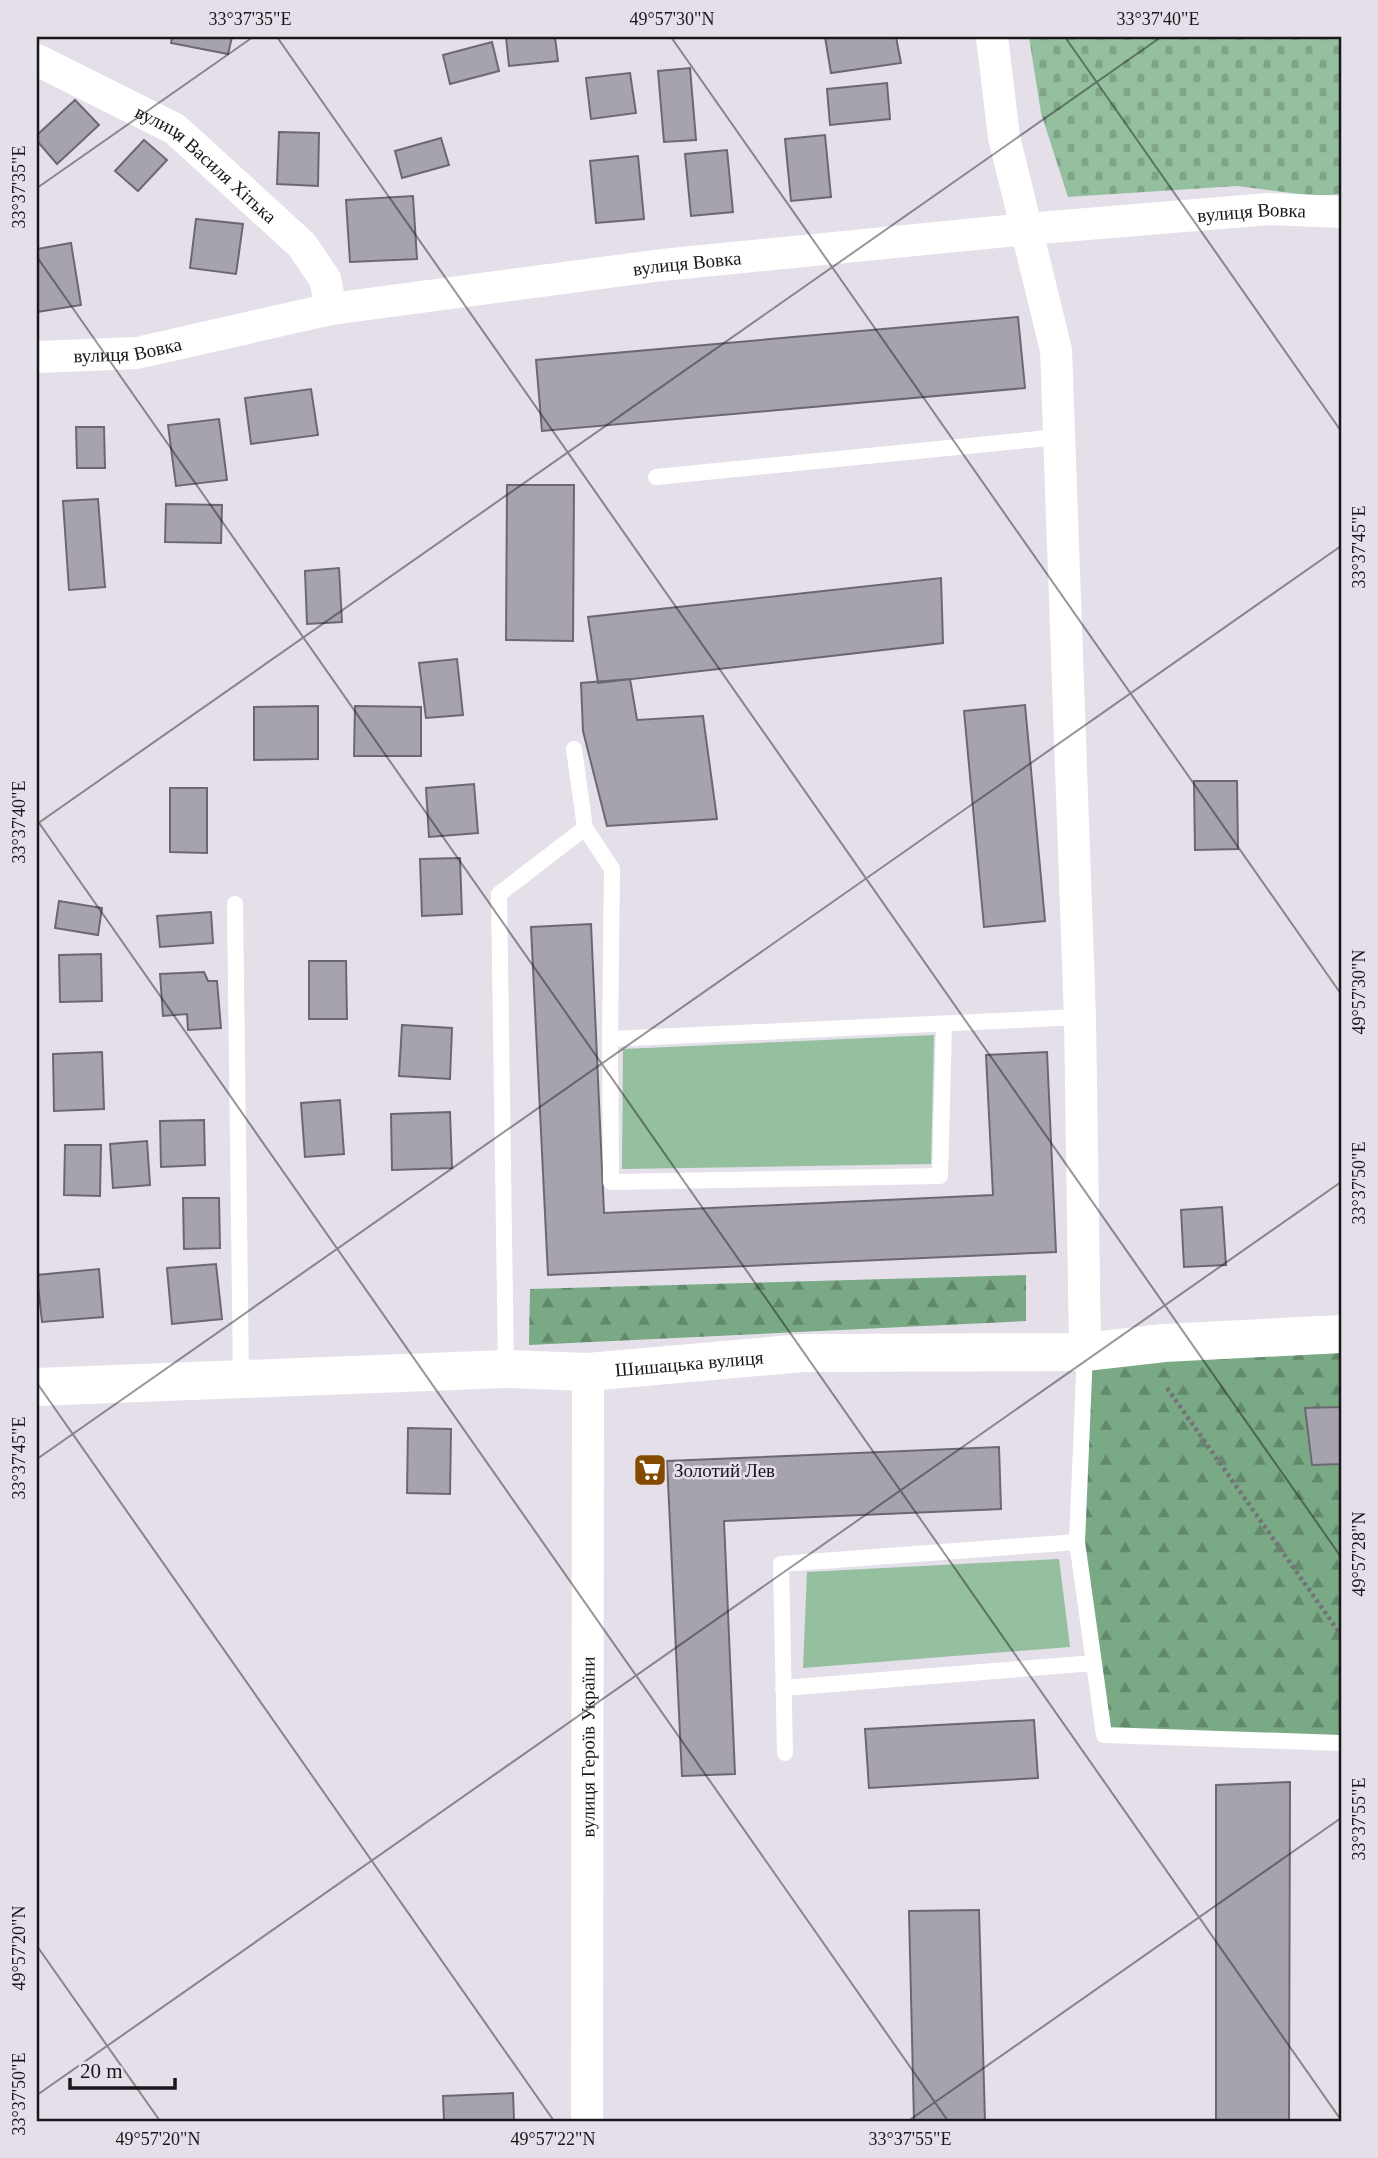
<svg xmlns="http://www.w3.org/2000/svg" width="1378" height="2158" font-family="'Times New Roman',serif">
<style>
.forest{fill:url(#forest-firs)}
.cemetery{fill:url(#cemetery-stones)}
.park{fill:#94c09f}
.building{fill:#a7a3ae;stroke:#6c6872;stroke-width:2}
.lines{fill:none;stroke-linecap:round;stroke-linejoin:round}
.path{stroke:#76737a;stroke-width:4.5;stroke-dasharray:3.5 3.5;stroke-linecap:butt}
.lane{stroke:#fff;stroke-width:16}
.street{stroke:#fff;stroke-width:32}
.secondary{stroke:#fff;stroke-width:38}
.ticks{fill:none;stroke:#18171a;stroke-width:2;stroke-opacity:0.45}
.labels{text-anchor:middle;stroke-width:5;stroke-linejoin:round;paint-order:stroke}
.street-label{font-size:19px;fill:#18171a;stroke:#e4dfe9}
.poi-label{font-size:19px;fill:#18171a;stroke:#e4dfe9;text-anchor:start}
.neatline{fill:none;stroke:#18171a;stroke-width:2.5}
.ticks-label{font-size:18px;text-anchor:middle;fill:#18171a}
</style>
<defs>
<pattern id="forest-firs" width="22" height="20" patternUnits="userSpaceOnUse" patternTransform="scale(1.75)"><rect width="22" height="20" fill="#79a985"/><path d="M5 1l3.5 6h-7zM16 11l3.5 6h-7z" fill="#62896c"/></pattern>
<pattern id="cemetery-stones" width="16" height="16" patternUnits="userSpaceOnUse" patternTransform="scale(1.75)"><rect width="16" height="16" fill="#94c09f"/><path d="M2 7V4a2 2 0 0 1 4 0v3zM10 15v-3a2 2 0 0 1 4 0v3z" fill="#7fa488"/></pattern>
</defs>
<rect width="100%" height="100%" fill="#e4dfe9"/>
<path class="forest" d="M 1026,1275 L 1026,1321 L 529,1345 L 530,1289 Z
M 1341,1335 L 1341,1742 L 1104,1735 L 1077,1542 L 1085,1352 Z"/>
<path class="cemetery" d="M 1029,37 L 1341,37 L 1341,194 L 1315,196 L 1237,186 L 1068,197 L 1041,113 Z"/>
<path class="park" d="M 934,1035 L 931,1164 L 622,1169 L 623,1049 Z
M 1059,1559 L 1070,1647 L 803,1668 L 807,1572 Z"/>
<path class="building" d="M 172,37 L 232,37 L 228,54 L 171,43 Z
M 506,37 L 555,37 L 558,61 L 509,66 Z
M 825,37 L 896,37 L 901,63 L 831,73 Z
M 492,42 L 499,71 L 450,84 L 443,55 Z
M 690,68 L 696,140 L 664,142 L 658,71 Z
M 630,73 L 636,113 L 591,119 L 586,78 Z
M 887,83 L 890,119 L 830,125 L 827,89 Z
M 75,100 L 99,125 L 57,164 L 37,141 L 37,135 Z
M 279,132 L 319,133 L 318,186 L 277,184 Z
M 825,135 L 831,197 L 791,201 L 785,139 Z
M 441,138 L 449,165 L 402,178 L 395,151 Z
M 144,140 L 167,160 L 138,191 L 115,171 Z
M 727,150 L 733,212 L 691,216 L 685,154 Z
M 638,156 L 644,219 L 596,223 L 590,161 Z
M 413,196 L 417,259 L 350,262 L 346,200 Z
M 196,219 L 243,224 L 236,274 L 190,268 Z
M 71,243 L 81,305 L 37,312 L 37,249 Z
M 1018,317 L 1025,388 L 542,431 L 536,360 Z
M 311,389 L 318,435 L 251,444 L 245,398 Z
M 219,419 L 227,480 L 176,486 L 168,425 Z
M 76,427 L 104,427 L 105,468 L 77,468 Z
M 507,485 L 574,485 L 573,641 L 506,640 Z
M 98,499 L 105,587 L 69,590 L 63,501 Z
M 166,504 L 222,505 L 221,543 L 165,542 Z
M 339,568 L 342,622 L 307,624 L 305,571 Z
M 941,578 L 943,643 L 598,683 L 588,617 Z
M 457,659 L 463,715 L 426,718 L 419,663 Z
M 630,679 L 637,720 L 703,716 L 717,819 L 607,826 L 583,731 L 581,683 Z
M 1025,705 L 1045,921 L 984,927 L 964,711 Z
M 318,706 L 318,759 L 254,760 L 254,707 Z
M 355,706 L 421,707 L 421,756 L 354,756 Z
M 1194,781 L 1237,781 L 1238,849 L 1195,850 Z
M 474,784 L 478,833 L 429,837 L 426,788 Z
M 170,788 L 207,788 L 207,853 L 170,852 Z
M 460,858 L 462,914 L 422,916 L 420,859 Z
M 59,901 L 102,908 L 98,935 L 55,928 Z
M 211,912 L 213,943 L 160,947 L 157,916 Z
M 591,924 L 604,1213 L 993,1195 L 986,1055 L 1047,1052 L 1056,1252 L 548,1275 L 531,927 Z
M 101,954 L 102,1001 L 60,1002 L 59,955 Z
M 309,961 L 346,961 L 347,1019 L 309,1019 Z
M 204,972 L 208,981 L 217,981 L 221,1028 L 188,1030 L 187,1014 L 163,1016 L 160,974 Z
M 402,1025 L 452,1028 L 450,1079 L 399,1076 Z
M 102,1052 L 104,1109 L 54,1111 L 53,1054 Z
M 340,1100 L 344,1154 L 305,1157 L 301,1103 Z
M 450,1112 L 452,1168 L 392,1170 L 391,1114 Z
M 204,1120 L 205,1165 L 161,1167 L 160,1121 Z
M 147,1141 L 150,1185 L 113,1188 L 110,1144 Z
M 65,1145 L 101,1145 L 100,1196 L 64,1195 Z
M 183,1198 L 219,1198 L 220,1248 L 184,1249 Z
M 1222,1207 L 1226,1265 L 1184,1267 L 1181,1210 Z
M 216,1264 L 222,1319 L 172,1324 L 167,1268 Z
M 99,1269 L 103,1317 L 42,1322 L 37,1275 Z
M 1341,1407 L 1341,1464 L 1312,1465 L 1305,1408 Z
M 408,1428 L 451,1429 L 450,1494 L 407,1493 Z
M 999,1447 L 1001,1509 L 724,1521 L 735,1774 L 682,1776 L 667,1461 Z
M 1034,1720 L 1038,1778 L 869,1788 L 865,1729 Z
M 1290,1782 L 1289,2121 L 1216,2121 L 1216,1785 Z
M 979,1910 L 985,2121 L 914,2121 L 909,1911 Z
M 513,2093 L 514,2121 L 444,2121 L 443,2096 Z"/>
<g class="lines">
<path class="path" d="M 1167,1388 L 1341,1635"/>
<path class="lane" d="M 656,477 L 1058,437
M 585,828 L 612,869 L 610,1039 L 1080,1017
M 235,904 L 241,1379
M 610,1039 L 611,1182 L 940,1176 L 944,1025
M 506,1369 L 499,894 L 585,828 L 574,749
M 1077,1542 L 1104,1735 L 1341,1743
M 783,1688 L 1094,1663
M 785,1753 L 781,1564 L 1077,1542 L 1085,1352"/>
<g class="street">
<path d="M 992,37 L 1004,137 L 1056,350 L 1080,1017 L 1085,1352"/>
<path id="s1" d="M 37,60 L 175,129 L 302,245 L 325,279 L 331,309"/>
<path id="s2" d="M 37,357 L 137,353 L 331,309 L 662,265 L 1027,229 L 1269,209 L 1341,212"/>
<path id="s3" d="M 587,2121 L 588,1372"/>
</g>
<path class="secondary" id="s4" d="M 37,1387 L 506,1369 L 588,1372 L 804,1353 L 1085,1352 L 1164,1343 L 1341,1334"/>
</g>
<path class="ticks" d="M 277,37 L 1341,1557M 671,37 L 1341,994M 1065,37 L 1341,431M 37,188 L 253,37M 37,257 L 1341,2120M 37,820 L 948,2121M 37,824 L 1161,37M 37,1383 L 554,2121M 37,1459 L 1341,546M 37,1946 L 160,2121M 37,2095 L 1341,1182M 908,2121 L 1341,1818"/>
<defs>
<symbol id="supermarket-square" viewBox="-11 -11 22 22"><rect x="-9" y="-9" width="18" height="18" rx="4" fill="#844a00" stroke="#e4dfe9"/><path d="M-6-5.5h2.5l.6 2H6L4.5 2H-2.5L-4.4-4H-6ZM-1.5 3.2a1.3 1.3 0 1 0 .1 0ZM3 3.2a1.3 1.3 0 1 0 .1 0Z" fill="#fff"/></symbol>
</defs>
<g fill-rule="evenodd">
<use href="#supermarket-square" x="631" y="1451" width="38" height="38"/>
</g>
<g class="labels">
<g class="street-label">
<text dy="7" stroke="none"><textPath href="#s1" startOffset="200">вулиця Василя Хітька</textPath></text>
<text dy="7" stroke="none"><textPath href="#s2" startOffset="1225">вулиця Вовка</textPath></text>
<text dy="7" stroke="none"><textPath href="#s2" startOffset="658">вулиця Вовка</textPath></text>
<text dy="7" stroke="none"><textPath href="#s2" startOffset="91">вулиця Вовка</textPath></text>
<text dy="7" stroke="none"><textPath href="#s4" startOffset="653">Шишацька вулиця</textPath></text>
<text dy="7" stroke="none"><textPath href="#s3" startOffset="374">вулиця Героїв України</textPath></text>
</g>
<g class="poi-label">
<text x="674" y="1477">Золотий Лев</text>
</g>
</g>
<rect width="1378" height="2158" fill="none" stroke="#e4dfe9" stroke-width="77"/>
<path d="M70 2078v10h105v-10" fill="none" stroke="#18171a" stroke-width="3.5"/>
<text x="80" y="2078" font-size="21" fill="#18171a" stroke="#e4dfe9" stroke-width="5" paint-order="stroke">20 m</text>
<rect x="38" y="38" width="1302" height="2082" class="neatline"/>
<g class="ticks-label">
<text x="250" y="25">33°37'35"E</text>
<text x="672" y="25">49°57'30"N</text>
<text x="1158" y="25">33°37'40"E</text>
<text transform="translate(19 187) rotate(-90)" y="6">33°37'35"E</text>
<text transform="translate(1359 547) rotate(-90)" y="6">33°37'45"E</text>
<text transform="translate(19 822) rotate(-90)" y="6">33°37'40"E</text>
<text transform="translate(1359 992) rotate(-90)" y="6">49°57'30"N</text>
<text transform="translate(1359 1183) rotate(-90)" y="6">33°37'50"E</text>
<text transform="translate(19 1458) rotate(-90)" y="6">33°37'45"E</text>
<text transform="translate(1359 1554) rotate(-90)" y="6">49°57'28"N</text>
<text transform="translate(1359 1819) rotate(-90)" y="6">33°37'55"E</text>
<text transform="translate(19 1948) rotate(-90)" y="6">49°57'20"N</text>
<text transform="translate(19 2094) rotate(-90)" y="6">33°37'50"E</text>
<text x="158" y="2145">49°57'20"N</text>
<text x="553" y="2145">49°57'22"N</text>
<text x="910" y="2145">33°37'55"E</text>
</g>
</svg>
